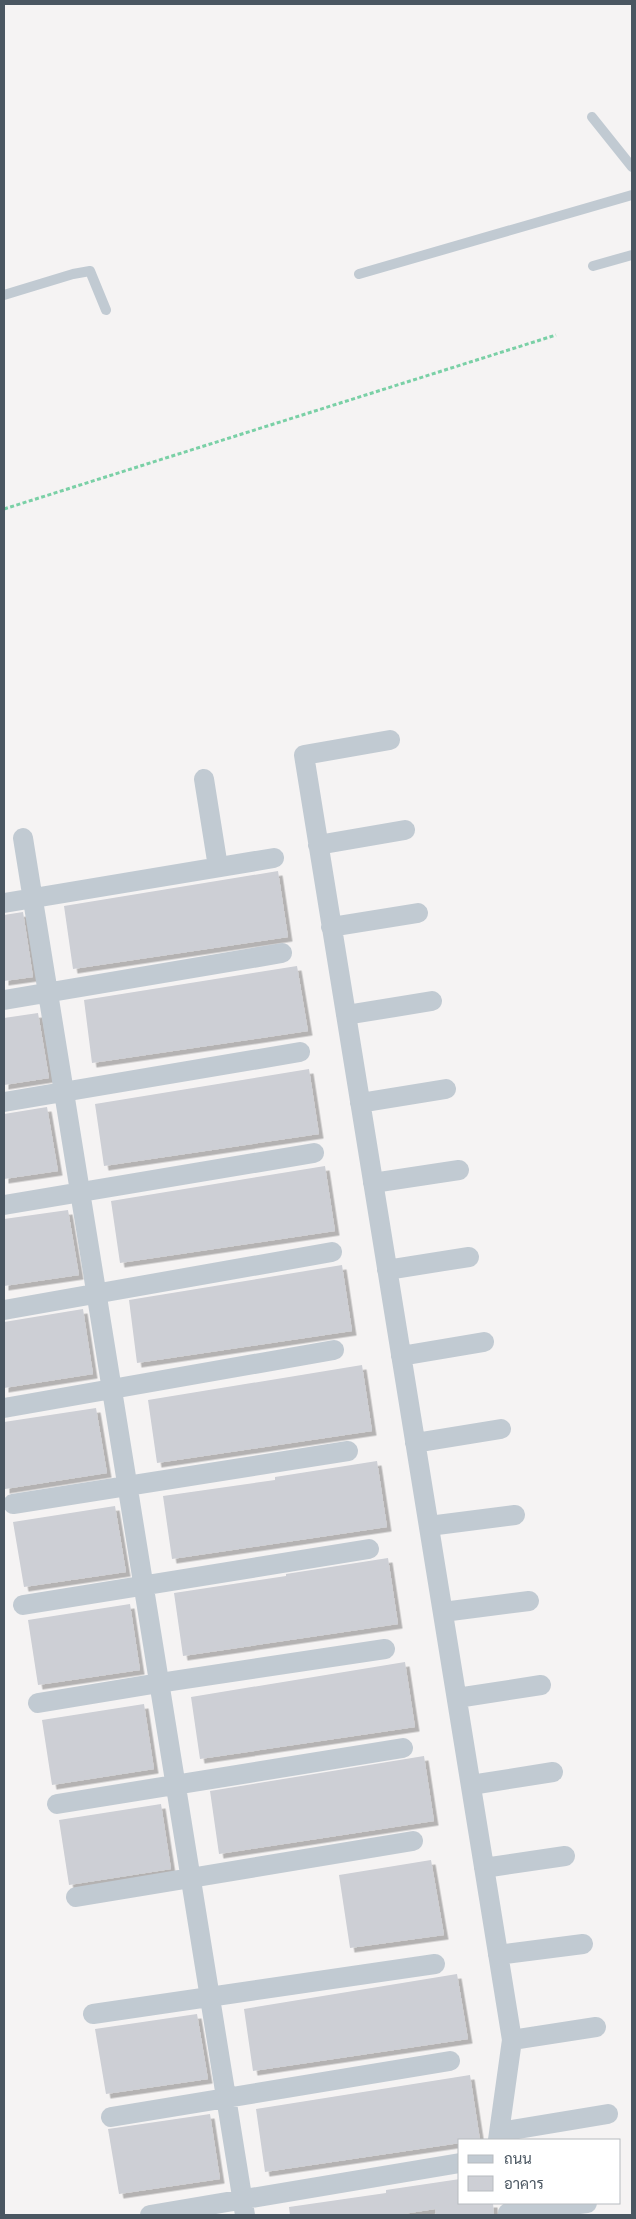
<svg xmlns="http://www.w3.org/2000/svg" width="636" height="2219" font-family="Cabin,Sarabun,sans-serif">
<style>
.building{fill:#cdcfd5;filter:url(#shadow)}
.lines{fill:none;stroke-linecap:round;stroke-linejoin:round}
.path{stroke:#7ad0a6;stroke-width:3;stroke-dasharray:4 2.5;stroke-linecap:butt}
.service{stroke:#c1cad2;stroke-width:10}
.minor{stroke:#c1cad2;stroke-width:20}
</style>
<defs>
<filter id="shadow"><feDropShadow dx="4.5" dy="4.5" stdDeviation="0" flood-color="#0004"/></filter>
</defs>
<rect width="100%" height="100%" fill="#f5f3f3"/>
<path class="building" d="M 278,871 L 288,937 L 73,969 L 64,906 Z
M 23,912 L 33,977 L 4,981 L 4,915 Z
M 297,966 L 308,1031 L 92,1063 L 84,1000 Z
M 38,1013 L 49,1078 L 4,1085 L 4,1018 Z
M 309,1069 L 319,1134 L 104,1166 L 95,1104 Z
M 47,1107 L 58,1171 L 4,1179 L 4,1114 Z
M 325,1166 L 335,1231 L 120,1263 L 111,1201 Z
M 68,1210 L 79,1275 L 4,1286 L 4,1219 Z
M 342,1265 L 352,1331 L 137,1363 L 129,1300 Z
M 83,1309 L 93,1374 L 4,1388 L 4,1322 Z
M 362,1365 L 372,1431 L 157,1463 L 148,1400 Z
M 96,1408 L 107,1473 L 5,1489 L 4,1422 Z
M 377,1461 L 387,1527 L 172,1559 L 163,1496 L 275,1480 L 275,1477 Z
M 115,1506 L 126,1572 L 24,1587 L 13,1522 Z
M 388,1558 L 398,1624 L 183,1656 L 174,1593 L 286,1576 L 286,1574 Z
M 130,1604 L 140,1670 L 38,1685 L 28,1620 Z
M 405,1662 L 415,1727 L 200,1759 L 191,1697 Z
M 144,1704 L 154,1769 L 52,1785 L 42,1720 Z
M 424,1756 L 434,1821 L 219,1854 L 210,1791 Z
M 161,1804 L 171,1869 L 69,1885 L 59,1820 Z
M 431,1860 L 444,1935 L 350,1948 L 339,1875 Z
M 457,1974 L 468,2039 L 253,2071 L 244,2009 Z
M 197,2014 L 208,2079 L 106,2094 L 95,2029 Z
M 470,2075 L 480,2140 L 460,2140 L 460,2143 L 265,2172 L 256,2109 Z
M 210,2114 L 220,2179 L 119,2194 L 108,2129 Z
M 460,2179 L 460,2203 L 493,2203 L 494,2215 L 436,2215 L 435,2209 L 397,2215 L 290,2215 L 289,2207 L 386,2193 L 386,2190 Z"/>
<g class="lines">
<path class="path" d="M 4,509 L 556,335"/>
<path class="service" d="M 592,117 L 632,167
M 593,266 L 632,255
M 359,274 L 632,195
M 4,295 L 73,274 L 90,271 L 106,310"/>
<path class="minor" d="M 390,740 L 304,755 L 512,2040 L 498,2140
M 204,779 L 218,867
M 23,838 L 245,2215
M 318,845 L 405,830
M 4,903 L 274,858
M 331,927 L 418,913
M 4,1000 L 282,953
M 346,1015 L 432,1001
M 4,1102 L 300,1052
M 360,1103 L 446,1089
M 373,1183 L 459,1170
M 4,1205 L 314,1153
M 387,1270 L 469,1257
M 4,1310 L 332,1252
M 401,1356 L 484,1342
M 4,1408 L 334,1350
M 415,1443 L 501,1429
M 13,1504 L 348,1451
M 429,1526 L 515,1515
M 23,1605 L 369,1549
M 443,1612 L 529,1601
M 457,1698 L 541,1685
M 38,1703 L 159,1683 L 385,1649
M 471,1785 L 553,1772
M 57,1804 L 403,1748
M 484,1868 L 565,1856
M 76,1897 L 413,1841
M 498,1955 L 583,1944
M 93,2014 L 435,1964
M 512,2040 L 596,2027
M 111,2117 L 450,2061
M 500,2132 L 608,2114
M 508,2213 L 587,2203
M 150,2215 L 460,2163"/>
</g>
<rect width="636" height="2219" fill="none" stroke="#4a5661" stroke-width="10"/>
<rect x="458" y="2139" width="162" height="65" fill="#ffffff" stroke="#b7bbc0"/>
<rect x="468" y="2155" width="25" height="8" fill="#c1cad2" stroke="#b7bbc0"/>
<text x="504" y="2164" font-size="15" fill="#4a5661">ถนน</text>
<rect x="468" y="2176" width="25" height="15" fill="#cdcfd5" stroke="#b7bbc0"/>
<text x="504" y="2189" font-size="15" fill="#4a5661">อาคาร</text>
</svg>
